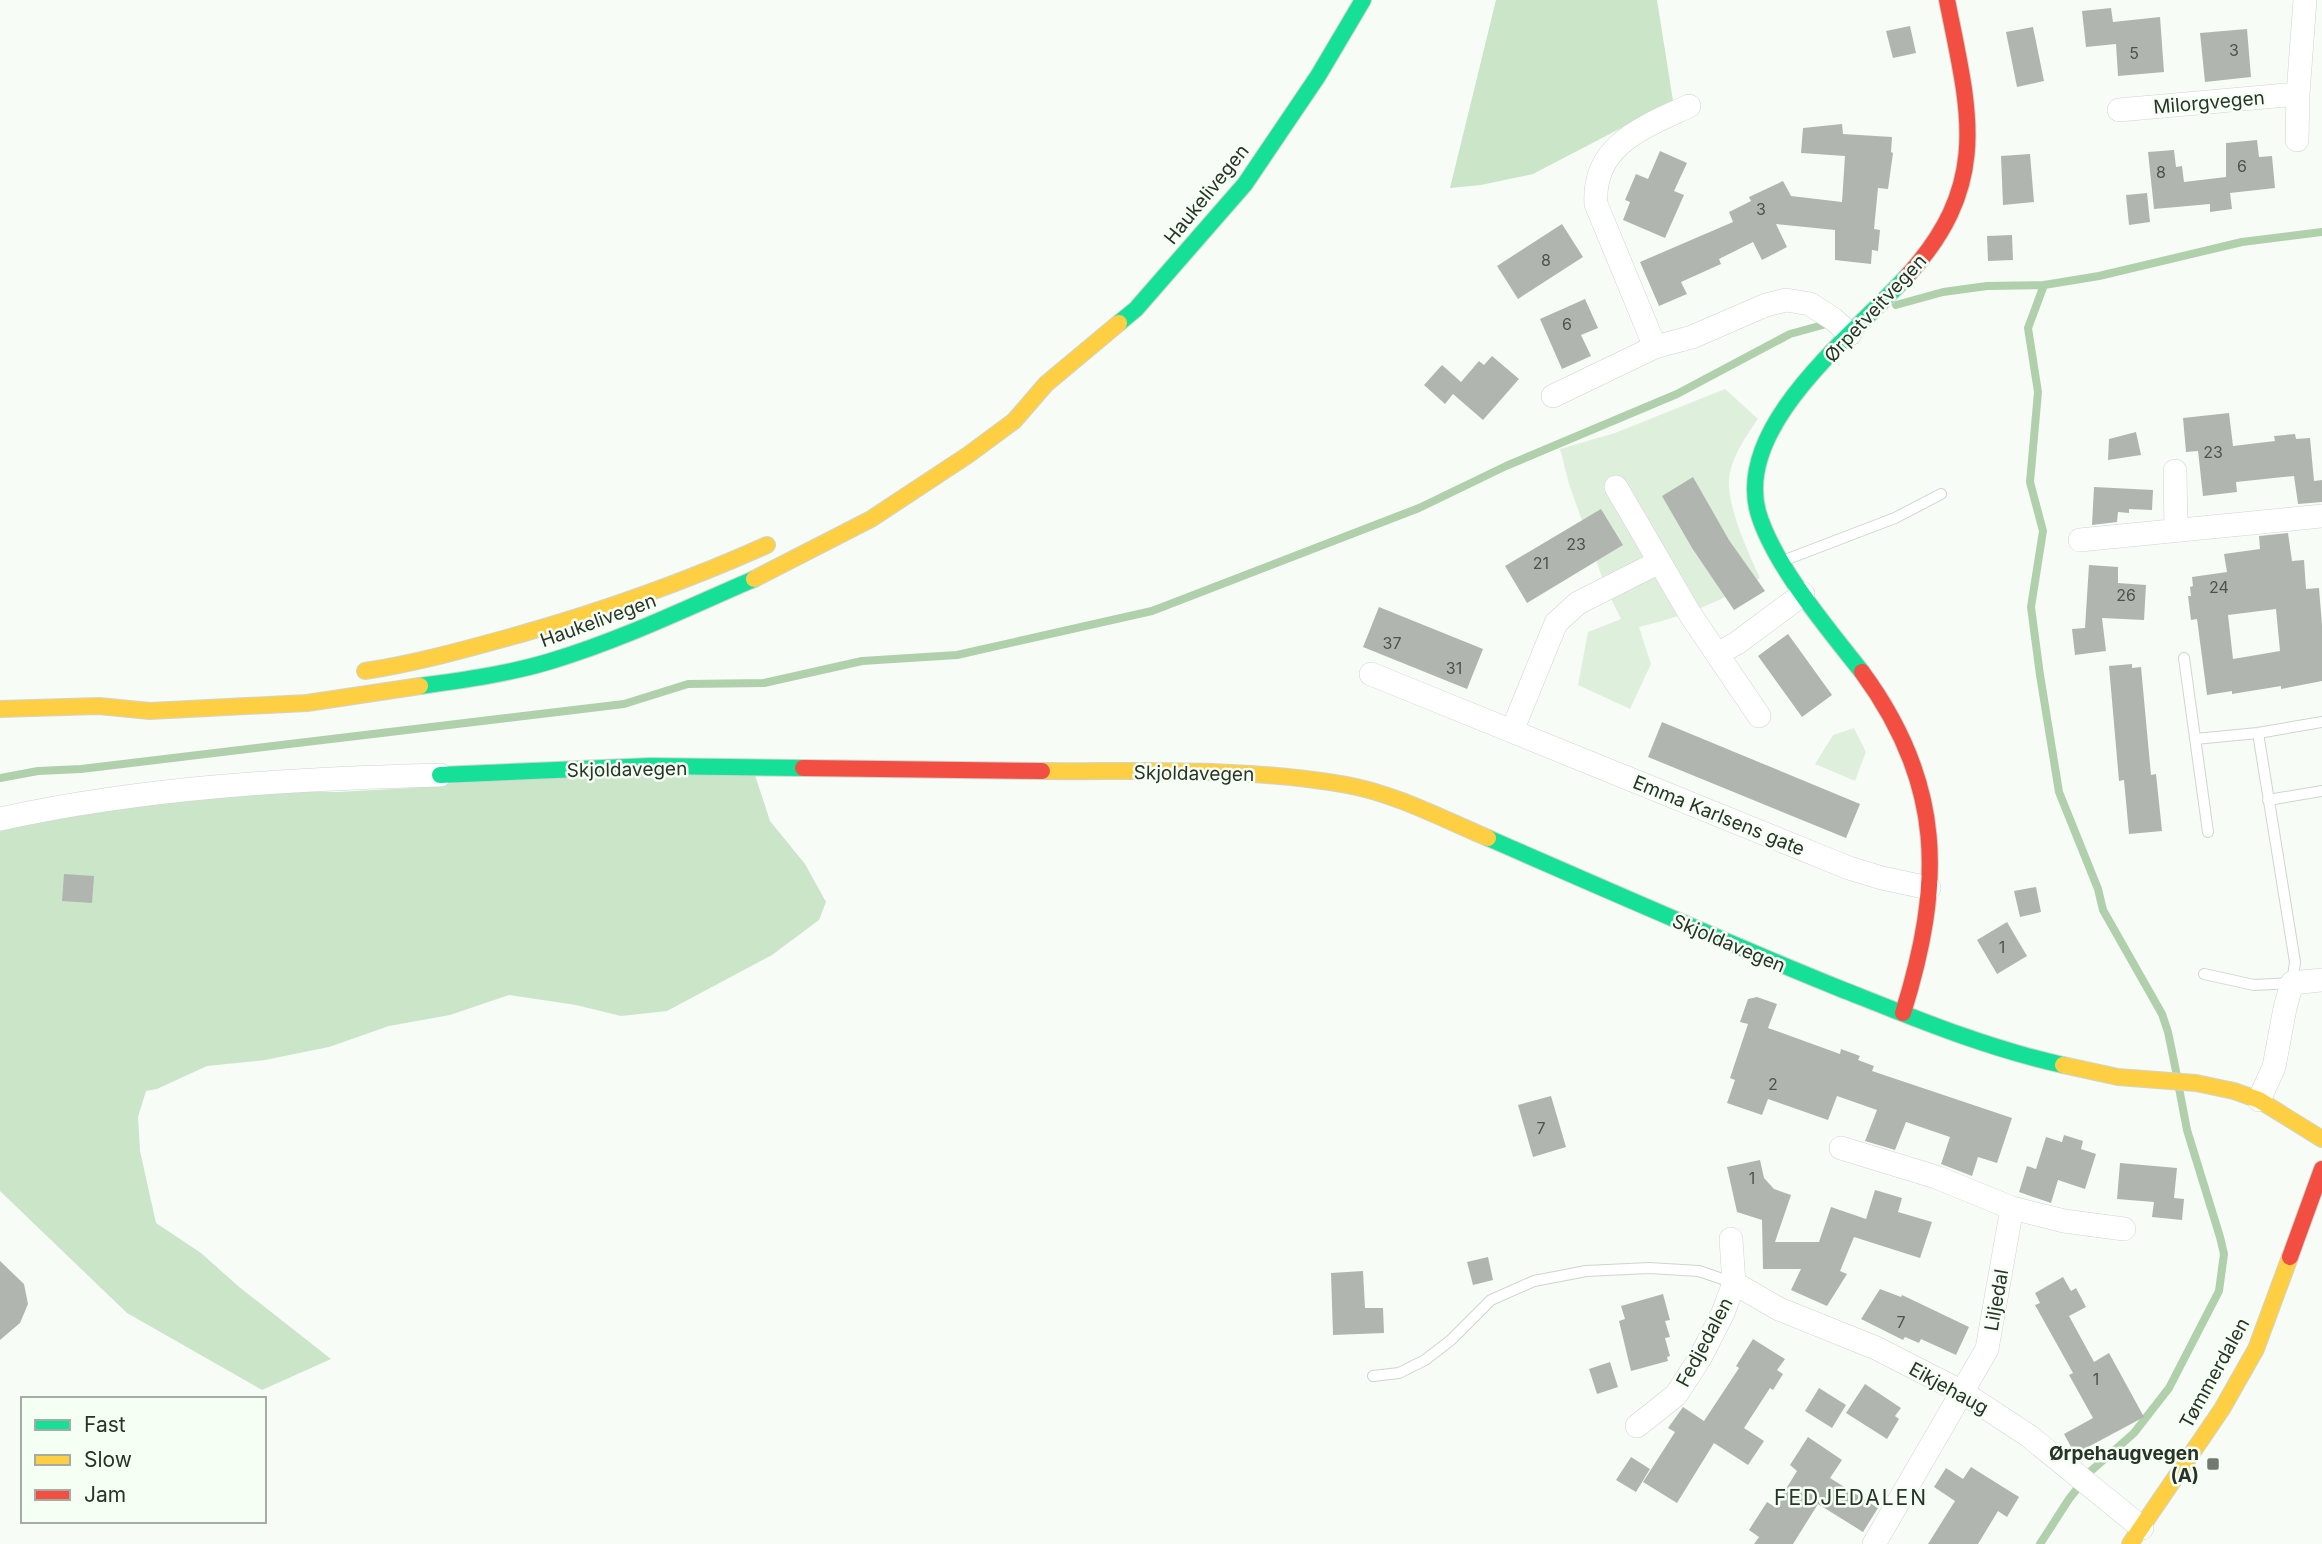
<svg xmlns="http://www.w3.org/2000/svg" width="2322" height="1544" font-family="Inter,sans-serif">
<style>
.green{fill:#def0dc}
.forest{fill:#cbe5c8}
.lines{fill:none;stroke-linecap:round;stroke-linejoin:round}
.stream{stroke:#b0d0ac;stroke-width:8}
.building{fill:#b0b6af;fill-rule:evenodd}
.lane-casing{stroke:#ced5ce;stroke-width:12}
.street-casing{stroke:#ced5ce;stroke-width:24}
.fast-casing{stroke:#ced5ce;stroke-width:18}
.slow-casing{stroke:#ced5ce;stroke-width:18}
.jam-casing{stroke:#ced5ce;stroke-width:18}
.lane{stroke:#fefffe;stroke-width:10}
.street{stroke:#fefffe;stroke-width:23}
.fast{stroke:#16e098;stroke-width:16}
.slow{stroke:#ffcf43;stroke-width:16}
.jam{stroke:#f24e42;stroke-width:16}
.poi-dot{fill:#727971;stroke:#f5fff4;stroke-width:2.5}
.labels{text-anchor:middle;stroke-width:5;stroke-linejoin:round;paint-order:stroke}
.number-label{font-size:16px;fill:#4c544a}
.street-label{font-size:19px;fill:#2a3329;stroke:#f5fff4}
.poi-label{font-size:19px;font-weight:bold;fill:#2a3329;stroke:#f5fff4;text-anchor:end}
.neighbourhood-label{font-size:21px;letter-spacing:2px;fill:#2a3329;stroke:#f5fff4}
</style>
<rect width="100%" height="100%" fill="#f7fcf7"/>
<path class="green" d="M 1725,389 L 1758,419 C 1746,436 1735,452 1730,472 C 1723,499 1749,554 1760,578 C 1723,601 1682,617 1639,627 L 1651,664 L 1630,709 L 1578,685 L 1588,632 L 1621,619 L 1607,591 L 1569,484 L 1560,449 L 1615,433 Z
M 1854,728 L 1866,752 L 1855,781 L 1815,764 L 1833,735 Z"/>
<path class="forest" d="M 1496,0 L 1657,0 L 1673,101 L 1533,174 L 1481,185 L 1450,188 Z
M 754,772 L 770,821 L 805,864 L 826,902 L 819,920 L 772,955 L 667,1011 L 621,1016 L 576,1005 L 509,995 L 450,1015 L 389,1026 L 329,1047 L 265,1060 L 207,1066 L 157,1089 L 146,1091 L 138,1117 L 140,1151 L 156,1223 L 201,1253 L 238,1286 L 331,1359 L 262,1390 L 127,1313 L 0,1191 L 0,811 L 261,791 L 338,792 L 411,788 L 528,775 Z"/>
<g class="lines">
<path class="stream" d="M 2044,285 L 2028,328 L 2038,392 L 2030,482 L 2043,531 L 2031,607 L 2040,675 L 2059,792 L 2098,889 L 2103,910 L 2162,1014 L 2168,1032 L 2177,1076
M 1896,305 L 1943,292 L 1987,286 L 2044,285 L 2099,276 L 2242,242 L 2322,232
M 0,778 L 38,771 L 81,769 L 624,704 L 688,684 L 764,683 L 862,661 L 957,655 L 1152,611 L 1419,508 L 1506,466 L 1677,394 L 1790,334 L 1830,323
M 2040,1544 L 2069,1499 L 2092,1470 L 2134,1433 L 2169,1388 L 2219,1291 L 2224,1254 L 2220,1237 L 2187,1130 L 2179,1088"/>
</g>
<path class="building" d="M 2111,8 L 2113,22 L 2160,17 L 2164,72 L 2118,76 L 2116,44 L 2086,47 L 2082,11 Z
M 1910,26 L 1916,53 L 1893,58 L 1886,31 Z
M 2033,27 L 2044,81 L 2017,87 L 2006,32 Z
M 2247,29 L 2251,77 L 2205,82 L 2200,33 Z
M 1842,124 L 1843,134 L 1892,137 L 1891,152 L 1893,153 L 1888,189 L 1878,188 L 1874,229 L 1880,230 L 1878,251 L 1872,250 L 1871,264 L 1835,260 L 1835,230 L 1776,224 L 1787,247 L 1762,260 L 1753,242 L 1719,259 L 1721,264 L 1681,282 L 1687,294 L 1659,306 L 1640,262 L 1733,222 L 1729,212 L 1751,201 L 1749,197 L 1783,181 L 1791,196 L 1842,202 L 1845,156 L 1801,153 L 1803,128 Z
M 2257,140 L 2259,157 L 2272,156 L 2275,188 L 2230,193 L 2232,209 L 2210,212 L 2210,204 L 2154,209 L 2148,152 L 2174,150 L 2176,167 L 2182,166 L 2184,182 L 2226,177 L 2226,143 Z
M 1660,151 L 1687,163 L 1674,191 L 1684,195 L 1665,238 L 1623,220 L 1630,202 L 1625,200 L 1636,174 L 1648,179 Z
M 2030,154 L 2034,202 L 2003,205 L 2001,156 Z
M 2147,193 L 2150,222 L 2129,225 L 2126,195 Z
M 1562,224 L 1583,257 L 1518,299 L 1497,266 Z
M 2012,235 L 2013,260 L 1988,261 L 1987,236 Z
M 1585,299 L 1598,328 L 1581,335 L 1591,356 L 1562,369 L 1540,319 Z
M 1492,356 L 1519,379 L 1483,420 L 1453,394 L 1445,404 L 1424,385 L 1442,365 L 1461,382 L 1479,361 L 1484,365 Z
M 2229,413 L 2233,446 L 2275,441 L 2274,436 L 2295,434 L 2296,439 L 2310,438 L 2314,481 L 2322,480 L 2322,502 L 2298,504 L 2294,476 L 2236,482 L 2237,492 L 2203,496 L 2198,451 L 2186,452 L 2183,418 Z
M 2136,432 L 2141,455 L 2108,460 L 2109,439 Z
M 1693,477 L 1729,540 L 1765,591 L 1734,610 L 1692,548 L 1662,496 Z
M 2094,487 L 2153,490 L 2152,510 L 2129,509 L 2129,513 L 2118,512 L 2117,522 L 2092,525 Z
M 1601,509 L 1623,545 L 1527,603 L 1505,566 Z
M 2288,533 L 2292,561 L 2304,560 L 2306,589 L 2319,588 L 2322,625 L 2322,681 L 2281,689 L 2281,686 L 2232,694 L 2232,691 L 2207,695 L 2197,619 L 2191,620 L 2188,596 L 2191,596 L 2190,587 L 2193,586 L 2192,577 L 2227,572 L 2224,554 L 2260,549 L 2259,536 ZM 2276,609 L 2280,651 L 2233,659 L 2228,615 Z
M 2089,565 L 2118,567 L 2118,583 L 2146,585 L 2144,620 L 2102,618 L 2106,651 L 2075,655 L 2072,629 L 2085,628 Z
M 1379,607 L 1483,649 L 1467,689 L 1363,647 Z
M 1788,634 L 1832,695 L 1802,717 L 1758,656 Z
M 2132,664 L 2132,668 L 2141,667 L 2151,775 L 2156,774 L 2162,831 L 2129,834 L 2124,780 L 2119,781 L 2109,666 Z
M 1662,722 L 1860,804 L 1846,838 L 1648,757 Z
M 64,874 L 94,876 L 92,903 L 62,901 Z
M 2036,887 L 2041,912 L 2020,917 L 2014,891 Z
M 2007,922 L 2027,956 L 1997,974 L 1977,940 Z
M 1757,997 L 1777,1004 L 1768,1028 L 1840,1054 L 1841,1049 L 1860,1056 L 1858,1060 L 1874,1066 L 1872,1071 L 2012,1118 L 1997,1163 L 1978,1157 L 1972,1176 L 1941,1164 L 1950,1137 L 1906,1122 L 1895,1150 L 1865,1141 L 1877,1110 L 1837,1096 L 1828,1120 L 1768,1099 L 1762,1115 L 1727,1103 L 1735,1080 L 1730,1078 L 1748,1024 L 1740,1022 L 1748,999 Z
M 1551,1096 L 1566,1147 L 1533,1157 L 1518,1105 Z
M 2064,1135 L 2083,1141 L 2081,1149 L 2096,1154 L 2085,1189 L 2058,1180 L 2051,1203 L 2019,1192 L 2027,1166 L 2036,1169 L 2046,1137 L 2062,1142 Z
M 1760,1160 L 1764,1178 L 1774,1189 L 1791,1195 L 1775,1242 L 1819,1242 L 1831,1207 L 1866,1219 L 1875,1190 L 1902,1198 L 1898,1212 L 1932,1222 L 1920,1258 L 1854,1237 L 1840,1271 L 1847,1274 L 1827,1306 L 1791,1290 L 1801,1269 L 1763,1269 L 1762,1220 L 1737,1212 L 1727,1167 Z
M 2120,1163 L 2177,1168 L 2174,1198 L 2184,1199 L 2182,1220 L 2152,1217 L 2154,1202 L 2117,1199 Z
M 1488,1257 L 1493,1280 L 1473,1285 L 1467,1262 Z
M 0,1261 L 24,1284 L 28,1304 L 20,1323 L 0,1340 Z
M 1363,1271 L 1365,1308 L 1383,1308 L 1384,1333 L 1333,1335 L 1331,1273 Z
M 2063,1277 L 2071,1291 L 2076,1288 L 2086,1307 L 2069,1316 L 2094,1362 L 2109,1353 L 2144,1417 L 2075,1454 L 2064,1434 L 2093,1418 L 2069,1375 L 2073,1373 L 2035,1305 L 2040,1303 L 2035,1293 Z
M 1880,1289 L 1901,1297 L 1902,1295 L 1969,1327 L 1956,1355 L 1921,1339 L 1919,1343 L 1905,1337 L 1903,1340 L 1861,1319 Z
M 1663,1294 L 1670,1320 L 1665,1321 L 1670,1337 L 1665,1338 L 1670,1356 L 1667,1357 L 1668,1361 L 1631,1371 L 1619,1321 L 1625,1319 L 1621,1306 Z
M 1753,1339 L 1785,1359 L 1777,1370 L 1783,1374 L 1773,1390 L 1770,1388 L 1744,1428 L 1764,1441 L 1748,1465 L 1714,1443 L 1677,1503 L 1643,1482 L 1675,1432 L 1668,1428 L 1683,1407 L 1704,1421 L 1739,1368 L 1736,1366 Z
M 1610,1362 L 1618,1387 L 1597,1394 L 1589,1369 Z
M 1865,1384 L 1901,1408 L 1895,1416 L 1899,1419 L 1887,1439 L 1846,1413 Z
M 1819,1388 L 1846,1405 L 1832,1428 L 1805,1411 Z
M 1808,1437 L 1842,1460 L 1830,1478 L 1878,1508 L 1863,1532 L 1818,1504 L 1793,1544 L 1754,1544 L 1759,1537 L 1749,1530 L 1767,1502 L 1775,1507 L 1797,1471 L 1790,1465 Z
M 1631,1457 L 1650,1469 L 1636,1492 L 1616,1480 Z
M 1971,1467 L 2019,1497 L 2007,1517 L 1998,1511 L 1978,1544 L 1928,1544 L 1955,1501 L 1934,1487 L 1946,1468 L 1963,1479 Z"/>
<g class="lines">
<defs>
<path id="lane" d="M 1785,560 L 1895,518 L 1941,494
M 2184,658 L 2208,832
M 2195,739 L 2258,733 L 2322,722
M 2268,800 L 2322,791
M 2204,974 L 2254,985 L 2292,983 L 2295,962 L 2258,733
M 1373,1376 L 1399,1373 L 1425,1360 L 1451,1340 L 1491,1300 L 1534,1281 L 1586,1271 L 1649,1268 L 1699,1271 L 1734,1283"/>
<path id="street" d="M 2119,110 L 2298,94 L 2305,0
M 2297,140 L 2298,94
M 1655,347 L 1596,204 C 1592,145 1644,127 1689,106
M 1553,396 L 1655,347 L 1692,337 L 1766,305 L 1786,300 L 1810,304 L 1833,319 L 1850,334
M 2175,471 L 2176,530
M 1616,487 L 1690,614 L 1759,716
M 2080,540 L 2322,516
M 1717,654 L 1737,643 L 1803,594
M 1371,674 L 1849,868 L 1882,878 L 1929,888
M 1512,731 L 1556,623 L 1578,603 L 1659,562
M 0,819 C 145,787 293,779 440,775
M 2259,1100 L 2274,1067 L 2285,1008 L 2292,983 L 2322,980
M 1841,1148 L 1936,1177 L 2012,1208 L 1987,1349 L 1874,1544
M 2012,1208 L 2064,1221 L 2124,1229
M 1734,1283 L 1779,1309 L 1876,1348 L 1962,1392 L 2029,1436 L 2142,1528
M 1637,1426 L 1676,1395 L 1700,1358 L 1723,1313 L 1734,1283 L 1731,1239"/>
<path id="fast" d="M 1119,323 L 1136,309 L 1245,184 L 1318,76 L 1363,0
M 1862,672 C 1828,629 1773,564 1758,512 C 1734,424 1856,333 1908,275
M 420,686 C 464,680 508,674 551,661 C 621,640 687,608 754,579
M 440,775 L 650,766 L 803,768
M 1488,838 C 1605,889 1722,941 1841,989 C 1914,1018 1986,1048 2063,1065"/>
<path id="slow" d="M 754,579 L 871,519 L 968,455 L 1014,421 L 1046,384 L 1119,323
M 365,671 C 418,663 470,648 521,634 C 605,610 687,581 767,545
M 0,709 L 99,706 L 150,711 L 307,703 L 420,686
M 1042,771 C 1143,772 1247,767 1347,785 C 1396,794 1443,819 1488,838
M 2063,1065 L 2118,1077 L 2196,1083 L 2234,1091 L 2259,1100 L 2322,1139
M 2130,1544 L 2222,1409 L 2256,1349 L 2290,1257"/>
<path id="jam" d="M 1908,275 C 1992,182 1969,111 1947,0
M 1862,672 C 1945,785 1943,884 1903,1013
M 803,768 L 1042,771
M 2290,1257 L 2322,1169"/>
</defs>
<use href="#lane" class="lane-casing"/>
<use href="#street" class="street-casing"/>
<use href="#fast" class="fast-casing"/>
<use href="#slow" class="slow-casing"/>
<use href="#jam" class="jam-casing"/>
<use href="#lane" class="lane"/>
<use href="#street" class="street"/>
<use href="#fast" class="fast"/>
<use href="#slow" class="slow"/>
<use href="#jam" class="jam"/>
</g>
<rect class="poi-dot" x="2206" y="1457" width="14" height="14" rx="3.5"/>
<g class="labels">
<g class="number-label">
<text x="2234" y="56">3</text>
<text x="2134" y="59">5</text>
<text x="2242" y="172">6</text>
<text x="2161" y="178">8</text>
<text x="1761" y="215">3</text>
<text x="1546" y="266">8</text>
<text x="1567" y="330">6</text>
<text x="2213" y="458">23</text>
<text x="1576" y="550">23</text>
<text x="1541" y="569">21</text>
<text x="2219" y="593">24</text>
<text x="2126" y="601">26</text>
<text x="1392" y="649">37</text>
<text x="1454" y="674">31</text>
<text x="2002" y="953">1</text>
<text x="1773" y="1090">2</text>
<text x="1541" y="1134">7</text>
<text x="1752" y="1184">1</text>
<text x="1901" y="1328">7</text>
<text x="2096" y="1385">1</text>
</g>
<g class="street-label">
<text transform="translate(2209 102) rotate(-5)" y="7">Milorgvegen</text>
<text transform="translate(1206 194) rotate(-51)" y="7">Haukelivegen</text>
<text transform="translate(1875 308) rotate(-47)" y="7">Ørpetveitvegen</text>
<text transform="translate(598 620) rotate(-20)" y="7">Haukelivegen</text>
<text transform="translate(627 769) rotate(-1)" y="7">Skjoldavegen</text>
<text transform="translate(1194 773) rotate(1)" y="7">Skjoldavegen</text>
<text transform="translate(1719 815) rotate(22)" y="7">Emma Karlsens gate</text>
<text transform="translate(1729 943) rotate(23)" y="7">Skjoldavegen</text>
<text transform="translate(1996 1300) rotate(-80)" y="7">Liljedal</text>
<text transform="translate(1704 1342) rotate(-62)" y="7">Fedjedalen</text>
<text transform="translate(2214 1373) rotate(-61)" y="7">Tømmerdalen</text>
<text transform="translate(1949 1388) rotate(29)" y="7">Eikjehaug</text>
</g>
<g class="poi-label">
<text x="2199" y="1460">Ørpehaugvegen<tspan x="2199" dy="22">(A)</tspan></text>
</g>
<g class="neighbourhood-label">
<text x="1851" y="1505">FEDJEDALEN</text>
</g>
</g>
<rect x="21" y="1397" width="245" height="126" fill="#f5fff4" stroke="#a4ada3" stroke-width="2"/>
<rect x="35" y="1420" width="35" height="10" fill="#16e098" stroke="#a4ada3" stroke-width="2"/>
<text x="84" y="1432" font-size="21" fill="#2a3329">Fast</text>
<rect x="35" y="1455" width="35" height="10" fill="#ffcf43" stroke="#a4ada3" stroke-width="2"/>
<text x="84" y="1467" font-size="21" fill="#2a3329">Slow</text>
<rect x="35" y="1490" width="35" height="10" fill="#f24e42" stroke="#a4ada3" stroke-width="2"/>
<text x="84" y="1502" font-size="21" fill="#2a3329">Jam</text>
</svg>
